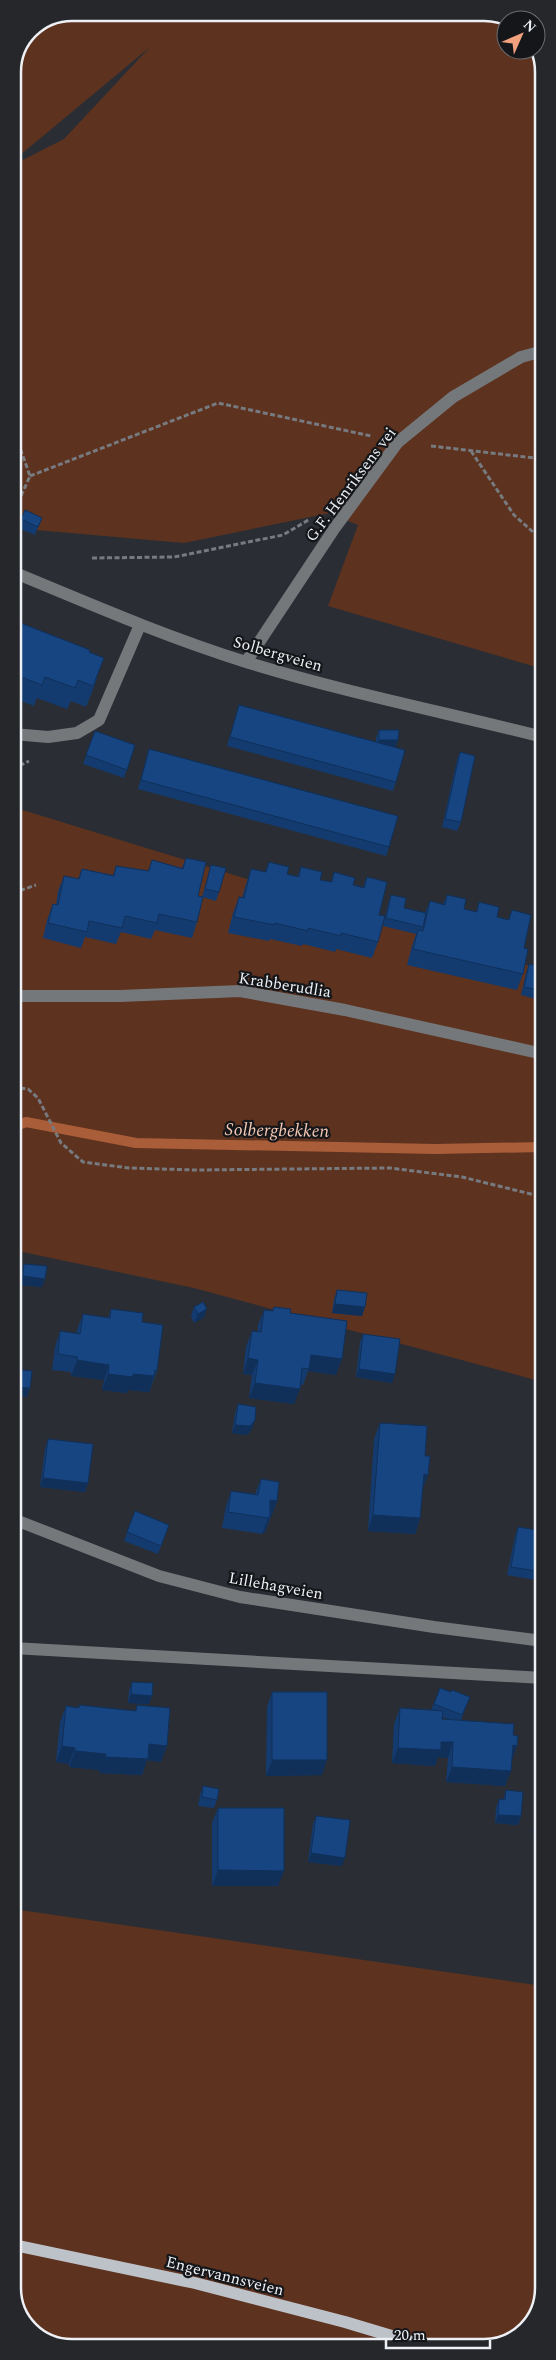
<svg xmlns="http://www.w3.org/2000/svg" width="556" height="2360" font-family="Spectral,serif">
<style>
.green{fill:#5d321f}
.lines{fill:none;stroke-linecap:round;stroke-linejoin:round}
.stream{stroke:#aa5d39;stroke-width:10}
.path{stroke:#777a7f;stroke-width:3;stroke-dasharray:5 2.5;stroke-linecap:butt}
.minor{stroke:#75787b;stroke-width:12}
.major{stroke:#bdc2c9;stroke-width:12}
.wall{fill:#143b6f;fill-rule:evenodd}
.shaded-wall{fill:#10305a}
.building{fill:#174581;stroke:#10305a}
.labels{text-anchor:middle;stroke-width:4.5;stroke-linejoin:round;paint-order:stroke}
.street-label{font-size:16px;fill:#edf0f4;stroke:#141619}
.water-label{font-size:18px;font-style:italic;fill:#f5c9b5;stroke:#141619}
.rim{fill:none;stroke:#edf0f4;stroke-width:2.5}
</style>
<rect width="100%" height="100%" fill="#2a2e34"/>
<path class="green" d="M 73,13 L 491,13 L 506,20 L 506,50 L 536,49 L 542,61 L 543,669 L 328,606 L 358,525 L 330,513 L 184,543 L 13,528 L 13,165 L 64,139 L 150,47 L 13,161 L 13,72 L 30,30 Z
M 13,807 L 543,970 L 543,1382 L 194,1288 L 13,1250 Z
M 13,1909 L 543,1986 L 543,2288 L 529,2327 L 495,2346 L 65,2347 L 30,2330 L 14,2299 Z"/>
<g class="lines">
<path class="stream" d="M 13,1127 L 26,1122 L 136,1143 L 435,1149 L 543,1147"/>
<path class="path" d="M 13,428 L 30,476 L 13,514
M 431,446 L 543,459
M 471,451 L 514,515 L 543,541
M 30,476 L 218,403 L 371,436
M 92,558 L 174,557 L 283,535 L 310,519
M 13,769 L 29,761
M 13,893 L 36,885
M 13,1087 L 28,1089 L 38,1098 L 61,1143 L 83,1162 L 129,1168 L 196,1170 L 390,1168 L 462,1177 L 543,1197"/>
<path class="minor" d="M 13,572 C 90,604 166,637 246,662 C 343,692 444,712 543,737
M 246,662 L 334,529 L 398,442 L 453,397 L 521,357 L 543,351
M 13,734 L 48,737 L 77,733 L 99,720 L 140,625
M 16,996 L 120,996 L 240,991 L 345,1010 L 543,1054
M 13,1519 L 159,1576 L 240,1597 L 434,1627 L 543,1641
M 13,1648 L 543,1678"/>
<path class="major" d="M 14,2245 L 195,2283 L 345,2322 L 425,2346"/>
</g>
<path class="wall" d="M 25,510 L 42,518 L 35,535 L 18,528 Z
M 13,620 L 89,652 L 97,679 L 86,707 L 71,701 L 67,709 L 37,698 L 34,706 L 13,698 Z
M 239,705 L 376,742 L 376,738 L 379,730 L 398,740 L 395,747 L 396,782 L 393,791 L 227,746 L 236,714 Z
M 95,731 L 135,745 L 124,778 L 83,764 Z
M 149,749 L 389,847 L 386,856 L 138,789 Z
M 460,752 L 461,822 L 457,831 L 442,827 L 457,760 Z
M 186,858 L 198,896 L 197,922 L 192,938 L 155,930 L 151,939 L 121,932 L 116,944 L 85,937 L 81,948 L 43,938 L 47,920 L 53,904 L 56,905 L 58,891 L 64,876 L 78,879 L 82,869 L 113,875 L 116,866 L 148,871 L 152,860 L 182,868 Z
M 269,862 L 287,874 L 297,877 L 301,867 L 320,880 L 331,882 L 334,872 L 353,885 L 363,887 L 367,877 L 379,915 L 378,942 L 372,958 L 336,949 L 335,952 L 303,944 L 302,946 L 270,939 L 269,941 L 228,933 L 233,913 L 239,897 L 242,898 L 246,884 L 251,869 L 265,872 Z
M 211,865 L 219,892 L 216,901 L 202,897 Z
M 391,895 L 404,908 L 425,913 L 430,901 L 443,904 L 447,895 L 464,909 L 476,912 L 479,902 L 497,917 L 508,920 L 512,910 L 524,948 L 523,974 L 517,990 L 407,965 L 412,946 L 416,934 L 383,926 L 388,904 Z
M 529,964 L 543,968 L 543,1001 L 521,995 L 526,973 Z
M 24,1264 L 42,1287 L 20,1285 L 21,1272 Z
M 337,1290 L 365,1307 L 362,1316 L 332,1313 L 334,1299 Z
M 194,1307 L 204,1317 L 194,1323 L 191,1316 Z
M 274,1307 L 290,1313 L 336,1375 L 308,1371 L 303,1385 L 300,1385 L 294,1404 L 249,1398 L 252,1375 L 243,1374 L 246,1347 L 252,1331 L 258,1332 L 258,1325 L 264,1310 L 272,1311 Z
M 111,1309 L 142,1322 L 157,1371 L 149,1392 L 128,1390 L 127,1393 L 102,1390 L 104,1380 L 71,1376 L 71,1372 L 52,1370 L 55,1347 L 60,1331 L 76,1333 L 83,1314 L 108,1318 Z
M 363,1334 L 392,1383 L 356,1377 L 360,1342 Z
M 238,1404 L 252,1429 L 247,1435 L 232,1433 L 235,1413 Z
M 380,1423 L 425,1456 L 428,1475 L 422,1490 L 420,1518 L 415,1534 L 368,1531 L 374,1439 Z
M 48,1439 L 88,1483 L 85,1492 L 40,1487 L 45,1448 Z
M 261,1479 L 277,1501 L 265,1532 L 262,1534 L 222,1528 L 226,1506 L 231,1491 L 255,1494 Z
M 135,1511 L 169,1525 L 158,1554 L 124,1541 Z
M 518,1527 L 543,1531 L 543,1578 L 542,1581 L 507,1575 L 515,1536 Z
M 132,1682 L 149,1704 L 128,1703 L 129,1691 Z
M 440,1688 L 451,1692 L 470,1697 L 461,1720 L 512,1761 L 505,1786 L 446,1782 L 448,1758 L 438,1757 L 435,1766 L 392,1763 L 394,1724 L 400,1708 L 431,1710 ZM 442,1717 L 446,1718 L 449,1720 L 442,1719 Z
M 272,1692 L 322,1775 L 266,1776 L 267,1707 Z
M 79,1705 L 135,1711 L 137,1705 L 161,1762 L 147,1760 L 142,1775 L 99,1773 L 100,1770 L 69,1767 L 69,1764 L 56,1762 L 60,1722 L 66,1706 L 79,1708 Z
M 543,1783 L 543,1835 L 533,1833 Z
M 203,1786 L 217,1800 L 214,1808 L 198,1806 L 200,1795 Z
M 506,1790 L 521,1816 L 518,1825 L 495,1823 L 496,1808 L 499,1799 L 503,1800 Z
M 218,1808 L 278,1886 L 212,1886 L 212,1823 Z
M 316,1816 L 342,1866 L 308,1862 L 313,1824 Z"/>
<path class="shaded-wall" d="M 379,740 L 398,740 L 395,749 L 375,748 Z
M 23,1276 L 45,1279 L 42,1287 L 20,1285 Z
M 335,1304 L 365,1307 L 362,1316 L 332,1313 Z
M 207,1309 L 204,1317 L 194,1323 L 198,1314 Z
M 311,1355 L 342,1359 L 336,1375 L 308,1371 Z
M 248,1358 L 258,1360 L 252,1375 L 243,1374 Z
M 77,1360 L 109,1365 L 104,1380 L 71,1376 Z
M 359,1369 L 395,1374 L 392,1383 L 356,1377 Z
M 108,1374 L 133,1374 L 154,1376 L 149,1392 L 128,1390 L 127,1393 L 102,1390 Z
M 255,1383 L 300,1389 L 294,1404 L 249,1398 Z
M 13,1387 L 30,1388 L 27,1397 L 13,1396 Z
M 255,1420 L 252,1429 L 247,1435 L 232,1433 L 235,1425 Z
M 424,1474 L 428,1475 L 422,1490 Z
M 43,1478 L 88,1483 L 85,1492 L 40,1487 Z
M 270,1500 L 277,1501 L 271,1517 L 265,1516 Z
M 373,1515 L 420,1518 L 415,1534 L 368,1531 Z
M 270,1517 L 265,1532 L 262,1534 L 268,1518 Z
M 131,1694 L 152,1696 L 149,1704 L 128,1703 Z
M 441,1742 L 453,1742 L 448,1758 L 438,1757 L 435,1766 L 392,1763 L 398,1748 Z
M 149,1744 L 167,1746 L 161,1762 L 147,1760 L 142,1775 L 99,1773 L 105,1757 Z
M 513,1745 L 517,1746 L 512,1761 Z
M 62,1746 L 75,1748 L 69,1764 L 56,1762 Z
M 75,1751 L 106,1754 L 100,1770 L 69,1767 Z
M 272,1760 L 327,1760 L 322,1775 L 266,1776 Z
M 452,1767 L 511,1771 L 505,1786 L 446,1782 Z
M 498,1815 L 521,1816 L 518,1825 L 495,1823 Z
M 311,1853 L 345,1858 L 342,1866 L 308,1862 Z
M 218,1870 L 284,1871 L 278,1886 L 212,1886 Z"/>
<path class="building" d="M 25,510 L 42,518 L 38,527 L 21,519 Z
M 13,620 L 90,650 L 89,652 L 104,658 L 93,686 L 78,680 L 75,688 L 45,677 L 42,685 L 13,674 Z
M 239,705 L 405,750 L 396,782 L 230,737 Z
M 379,730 L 399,730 L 398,740 L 379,740 Z
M 95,731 L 135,745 L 127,770 L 86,755 Z
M 149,749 L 398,816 L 389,847 L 141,780 Z
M 460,752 L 475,756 L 461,822 L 445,819 Z
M 186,858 L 206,862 L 198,896 L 203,897 L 197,922 L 159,914 L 157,923 L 125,916 L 122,928 L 89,921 L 87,932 L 48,923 L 53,904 L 58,905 L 64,876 L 79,879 L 82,869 L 114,876 L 116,866 L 149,871 L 152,860 L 183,869 Z
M 269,862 L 289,867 L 287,874 L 299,877 L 301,867 L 322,872 L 320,880 L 332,882 L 334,872 L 355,878 L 353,885 L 364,888 L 367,877 L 387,882 L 379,915 L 385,916 L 378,942 L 341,933 L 341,936 L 308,928 L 308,931 L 275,923 L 275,925 L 234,917 L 239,897 L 244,898 L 251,869 L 266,872 Z
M 211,865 L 226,868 L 219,892 L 205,889 Z
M 391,895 L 406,898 L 404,908 L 426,913 L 423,927 L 386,918 Z
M 447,895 L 466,899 L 464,909 L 477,912 L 479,902 L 499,907 L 497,917 L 509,920 L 512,910 L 531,915 L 524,948 L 528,949 L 523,974 L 413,949 L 418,930 L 423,931 L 430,901 L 445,905 Z
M 529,964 L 543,968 L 543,991 L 524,987 Z
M 24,1264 L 47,1266 L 45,1279 L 23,1276 Z
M 337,1290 L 367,1293 L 365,1307 L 335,1304 Z
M 203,1302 L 207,1309 L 198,1314 L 194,1307 Z
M 274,1307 L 291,1309 L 290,1313 L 347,1321 L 342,1359 L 311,1355 L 309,1369 L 302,1368 L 300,1389 L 255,1383 L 258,1360 L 248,1358 L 252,1331 L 261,1332 L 264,1310 L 273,1311 Z
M 111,1309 L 143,1313 L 142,1322 L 163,1325 L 157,1371 L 155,1370 L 154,1376 L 133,1374 L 133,1377 L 108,1374 L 109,1365 L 77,1360 L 77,1357 L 58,1354 L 60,1331 L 80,1334 L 83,1314 L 110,1318 Z
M 363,1334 L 400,1339 L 395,1374 L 359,1369 Z
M 13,1369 L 32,1371 L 30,1388 L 13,1387 Z
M 238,1404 L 256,1407 L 255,1420 L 250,1426 L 235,1425 Z
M 380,1423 L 427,1426 L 425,1456 L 430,1456 L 428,1475 L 424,1474 L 420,1518 L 373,1515 Z
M 48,1439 L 93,1444 L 88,1483 L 43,1478 Z
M 261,1479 L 279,1482 L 277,1501 L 270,1500 L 270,1517 L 268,1518 L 228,1512 L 231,1491 L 258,1495 Z
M 135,1511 L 169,1525 L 161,1546 L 127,1532 Z
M 518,1527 L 543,1531 L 543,1572 L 511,1567 Z
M 132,1682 L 153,1683 L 152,1696 L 131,1694 Z
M 440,1688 L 451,1692 L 452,1690 L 470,1697 L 462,1715 L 434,1704 Z
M 272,1692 L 327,1692 L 327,1760 L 272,1760 Z
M 79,1705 L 136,1711 L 137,1705 L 170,1708 L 167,1746 L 149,1744 L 148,1759 L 105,1757 L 106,1754 L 75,1751 L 75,1748 L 62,1746 L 66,1706 L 79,1708 Z
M 400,1708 L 443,1711 L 442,1719 L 514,1724 L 513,1735 L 518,1736 L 517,1746 L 513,1745 L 511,1771 L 452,1767 L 453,1742 L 441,1742 L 441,1750 L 398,1748 Z
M 203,1786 L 219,1789 L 217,1800 L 202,1797 Z
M 543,1788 L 543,1826 L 536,1825 Z
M 506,1790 L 523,1792 L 521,1816 L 498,1815 L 499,1799 L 505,1800 Z
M 218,1808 L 284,1808 L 284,1871 L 218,1870 Z
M 316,1816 L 350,1820 L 345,1858 L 311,1853 Z"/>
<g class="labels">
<g class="street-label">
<text transform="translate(350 484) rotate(-53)" y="6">G.F. Henriksens vei</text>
<text transform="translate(278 653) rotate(16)" y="6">Solbergveien</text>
<text transform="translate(285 984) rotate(9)" y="6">Krabberudlia</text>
<text transform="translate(276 1585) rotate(10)" y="6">Lillehagveien</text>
<text transform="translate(225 2275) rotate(14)" y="6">Engervannsveien</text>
</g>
<g class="water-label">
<text transform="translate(277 1130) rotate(1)" y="6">Solbergbekken</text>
</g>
</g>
<path d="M0 0H556V2360H0ZM72 21H484A51 51 0 0 1 535 72V2288A51 51 0 0 1 484 2339H72A51 51 0 0 1 21 2288V72A51 51 0 0 1 72 21Z" fill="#25272b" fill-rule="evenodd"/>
<path class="rim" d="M72 21H484A51 51 0 0 1 535 72V2288A51 51 0 0 1 484 2339H72A51 51 0 0 1 21 2288V72A51 51 0 0 1 72 21Z"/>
<g transform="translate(521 35) rotate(45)"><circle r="24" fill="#141619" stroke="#6b6d71"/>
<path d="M0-4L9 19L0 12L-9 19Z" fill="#f1a17d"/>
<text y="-8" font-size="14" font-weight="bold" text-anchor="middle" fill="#edf0f4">N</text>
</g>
<path d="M386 2340v8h104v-8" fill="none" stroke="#edf0f4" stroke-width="2.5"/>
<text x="394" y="2340" font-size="15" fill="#edf0f4" stroke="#141619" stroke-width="4" paint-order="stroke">20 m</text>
</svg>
